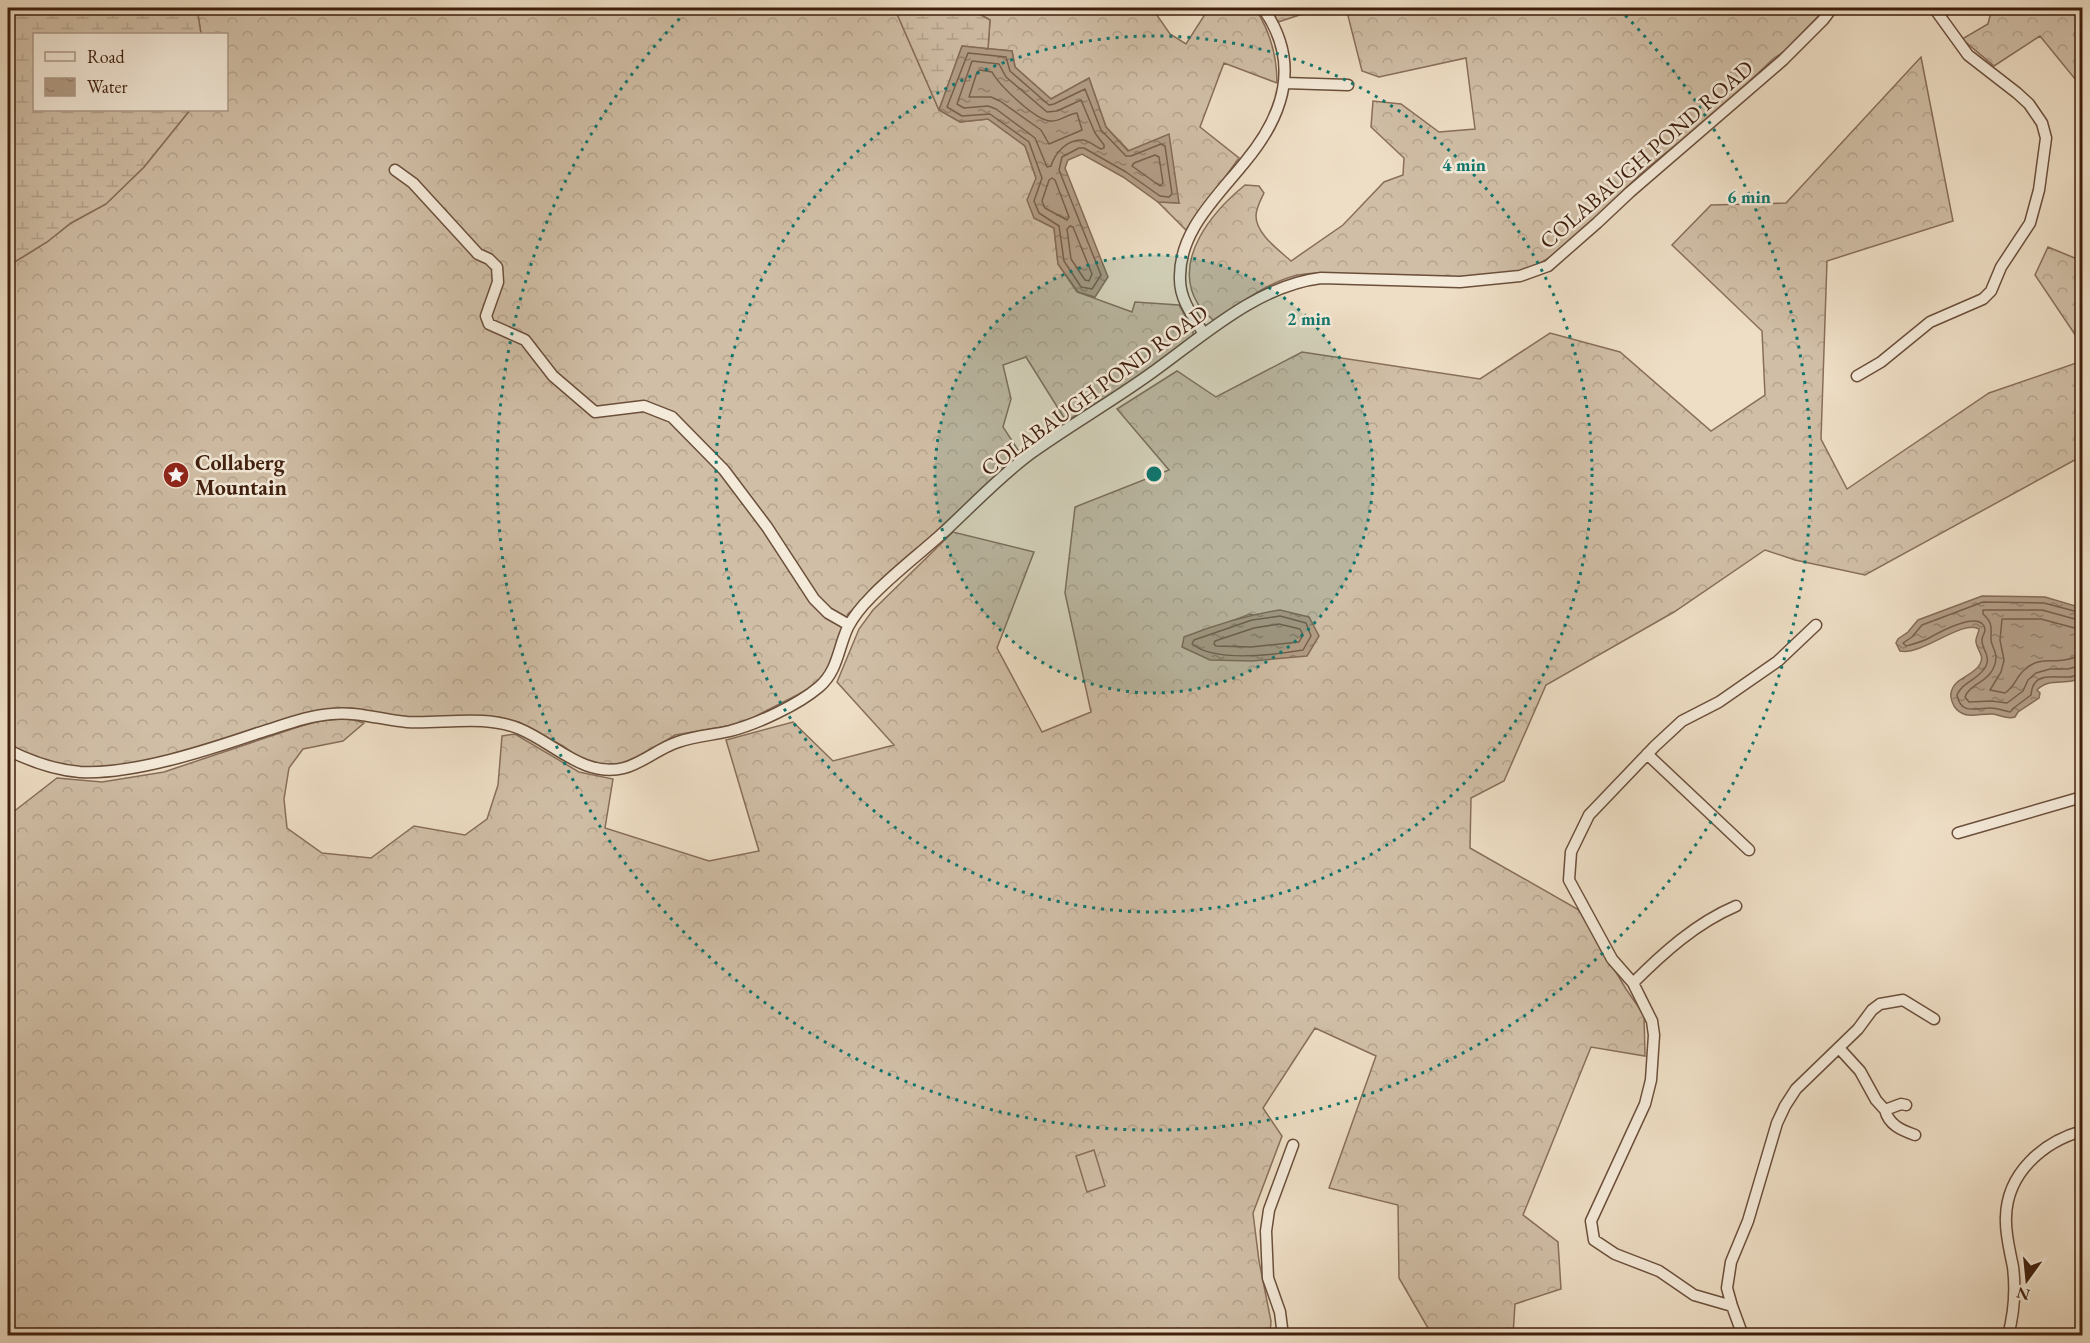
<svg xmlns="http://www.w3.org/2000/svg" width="2090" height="1343" font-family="'EB Garamond',serif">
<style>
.forest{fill:url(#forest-crowns);stroke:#886e5a;stroke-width:1.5;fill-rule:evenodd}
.wetland{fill:url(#wetland-marsh);stroke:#886e5a;stroke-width:1.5}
.pitch{fill:#d0bea6;stroke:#886e5a;stroke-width:1.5}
.water{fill:url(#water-ripples);stroke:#846b56;stroke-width:1.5}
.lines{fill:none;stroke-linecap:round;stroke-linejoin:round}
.shore{stroke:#785e4a;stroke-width:1.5}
.minor-casing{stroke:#6b4f3b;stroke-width:13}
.minor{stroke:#f4ead9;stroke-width:10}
.ring{fill:none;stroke:#0f766e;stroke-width:3;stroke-dasharray:3 6}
.labels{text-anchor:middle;stroke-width:5;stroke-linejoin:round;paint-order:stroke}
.street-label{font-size:22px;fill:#3f1f0d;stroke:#f4ead9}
.poi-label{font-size:22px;font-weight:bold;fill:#3f1f0d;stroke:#f4ead9;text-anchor:start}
.centre{fill:#0f766e;stroke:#f4ead9;stroke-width:3}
.ring-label{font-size:18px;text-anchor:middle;font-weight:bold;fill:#0f766e;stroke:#f4ead9;stroke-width:5;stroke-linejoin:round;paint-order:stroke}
</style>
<defs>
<pattern id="forest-crowns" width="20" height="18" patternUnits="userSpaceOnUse" patternTransform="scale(1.5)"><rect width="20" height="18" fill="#d0bea6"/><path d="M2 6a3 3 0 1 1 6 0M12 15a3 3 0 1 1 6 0" fill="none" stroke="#b4a38e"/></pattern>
<pattern id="wetland-marsh" width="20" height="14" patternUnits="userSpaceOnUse" patternTransform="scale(1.5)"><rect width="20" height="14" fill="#d0bea6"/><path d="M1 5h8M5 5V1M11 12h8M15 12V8" fill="none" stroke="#b4a38e"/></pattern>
<pattern id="water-ripples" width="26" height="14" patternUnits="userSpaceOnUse" patternTransform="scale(1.5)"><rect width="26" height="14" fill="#b29d86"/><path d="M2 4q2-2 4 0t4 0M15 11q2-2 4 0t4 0" fill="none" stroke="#927f6c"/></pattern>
</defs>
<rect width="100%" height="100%" fill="#eedec5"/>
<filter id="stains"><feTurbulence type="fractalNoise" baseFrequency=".00333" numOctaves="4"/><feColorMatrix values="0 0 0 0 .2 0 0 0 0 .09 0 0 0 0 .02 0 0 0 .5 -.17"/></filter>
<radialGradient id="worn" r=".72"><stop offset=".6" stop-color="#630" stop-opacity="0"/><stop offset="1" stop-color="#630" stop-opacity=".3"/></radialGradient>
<path class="forest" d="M 197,8 L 898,8 L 897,14 L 939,110 L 960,122 L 988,119 L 1025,146 L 1036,178 L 1034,218 L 1054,228 L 1058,264 L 1077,292 L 1132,312 L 1135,302 L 1179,305 L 1193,329 L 1193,336 C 1152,367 1111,396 1066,421 L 1026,357 L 1003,365 L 1011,399 L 1003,427 L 1020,453 L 848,614 L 828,670 L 820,681 L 807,690 L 752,718 L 728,726 L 675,735 L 635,760 L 622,764 L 595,765 L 581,759 L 563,746 L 519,722 L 499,717 L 405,717 L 351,708 L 336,709 C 294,721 251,733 208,745 C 173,754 136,766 100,768 C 69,770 35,759 8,745 L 8,266 L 47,242 L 71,223 L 106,204 L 144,167 L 190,110 L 226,110 L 226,34 L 201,34 Z
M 969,8 L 1094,8 L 1096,12 L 1107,8 L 1152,8 L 1170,34 L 1186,44 L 1209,8 L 1255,8 C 1270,31 1277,55 1277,83 L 1224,63 L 1200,127 L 1239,158 L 1186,230 L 1158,202 L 1179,203 L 1106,127 L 1089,78 L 1051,99 L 1015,67 L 1012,51 L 988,49 L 990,20 Z
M 1269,8 L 1321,8 L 1278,22 Z
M 1346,8 L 1826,8 L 1786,50 L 1773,59 L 1717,112 L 1647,168 L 1560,251 C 1548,259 1533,268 1518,271 C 1468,281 1413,278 1362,275 C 1340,274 1320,271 1298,275 C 1267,282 1240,304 1214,321 C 1209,316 1202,310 1198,304 C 1171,260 1213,211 1245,185 L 1259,186 L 1264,193 C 1261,199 1256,208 1256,216 C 1256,234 1279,250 1291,261 L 1343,225 L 1384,182 L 1403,175 L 1404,158 L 1371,127 L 1373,101 L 1401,104 L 1439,132 L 1475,129 L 1466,58 L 1379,77 L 1362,71 Z
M 1992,8 L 2076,8 L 2082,23 L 2082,94 L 2080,85 L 2040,36 L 1994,66 L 1962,39 L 1988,24 Z
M 1921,57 L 1953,221 L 1827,261 L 1821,439 L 1847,489 L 1989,393 L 2082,361 L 2082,456 L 1865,575 L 1795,560 L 1765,550 L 1674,612 L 1546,685 L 1504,781 L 1471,798 L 1470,848 L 1579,910 L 1626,989 L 1644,1015 L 1645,1056 L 1591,1047 L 1523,1215 L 1558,1242 L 1561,1289 L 1515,1304 L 1513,1335 L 1432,1335 L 1399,1278 L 1398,1205 L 1329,1188 L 1376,1056 L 1315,1028 L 1263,1108 L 1282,1136 L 1253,1213 L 1259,1261 L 1271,1321 L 1270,1335 L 8,1336 L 8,816 L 57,778 L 102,782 L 164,772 L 313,722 L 348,718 L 364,723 L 343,741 L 303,749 L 289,768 L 284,799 L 287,828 L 322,853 L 371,858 L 414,826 L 465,835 L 487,819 L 498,785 L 502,736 L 515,734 L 579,772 L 613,779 L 605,828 L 709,861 L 759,851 L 726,740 L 793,722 L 833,761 L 894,745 L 837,682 L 859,629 L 873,610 L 953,532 L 1034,552 L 997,648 L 1042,732 L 1091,712 L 1065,593 L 1075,507 L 1169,470 L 1117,409 L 1177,371 L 1216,397 L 1302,352 L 1480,379 L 1550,333 L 1620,352 L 1711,431 L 1765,395 L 1762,331 L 1672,245 L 1711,205 L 1786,203 ZM 1250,614 L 1319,636 L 1229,622 Z
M 2048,247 L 2082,261 L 2082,345 L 2035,275 Z"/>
<path class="wetland" d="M 8,8 L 197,8 L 201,34 L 34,34 L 34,110 L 190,110 L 144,167 L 106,204 L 71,223 L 47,242 L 8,266 Z
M 898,8 L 969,8 L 990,20 L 988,49 L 962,46 L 939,110 L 897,14 Z"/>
<path class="pitch" d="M 1094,1150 L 1105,1186 L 1087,1192 L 1076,1156 Z"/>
<path class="water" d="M 962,46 L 1012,51 L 1015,67 L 1051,99 L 1089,78 L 1106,127 L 1128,151 L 1169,134 L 1179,203 L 1158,202 L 1123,177 L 1082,154 L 1068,160 L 1065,168 L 1108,277 L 1095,297 L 1078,292 L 1058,264 L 1054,228 L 1034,218 L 1027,200 L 1036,178 L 1025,146 L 988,119 L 960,122 L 939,110 Z
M 1982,596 L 2045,597 L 2082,608 L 2082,677 C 2068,687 2050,676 2037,690 L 2040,693 L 2039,698 L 2018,712 L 2015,717 C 2007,720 2001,715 1993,714 C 1978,713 1964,721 1954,706 C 1952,702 1950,698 1951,693 C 1954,677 1973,677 1980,664 C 1985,655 1977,651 1976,642 C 1975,638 1979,633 1979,629 C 1962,619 1922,656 1900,651 L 1896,643 L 1898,639 L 1908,632 L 1918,620 Z
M 1280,610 L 1309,617 L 1319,636 L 1307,656 L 1252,661 L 1210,660 L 1182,647 L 1184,637 C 1215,625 1247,615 1280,610 Z"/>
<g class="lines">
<path class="shore" d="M 968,53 L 1006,57 L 1010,71 L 1049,105 L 1054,104 L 1085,89 L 1101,130 L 1126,156 L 1131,156 L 1161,144 L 1165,146 L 1172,194 L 1169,197 L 1160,196 L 1126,172 L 1084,148 L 1079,148 L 1062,157 L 1059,170 L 1101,275 L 1092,289 L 1081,287 L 1064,261 L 1059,226 L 1039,213 L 1034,201 L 1042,178 L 1029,142 L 990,114 L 962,116 L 947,107 Z
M 972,61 L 999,64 L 1006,77 L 1047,112 L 1057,111 L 1081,100 L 1095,133 L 1104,145 L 1104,148 L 1101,149 C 1095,146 1089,141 1083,140 C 1067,139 1055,153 1051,166 L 1047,167 L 1035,138 L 996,109 L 988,106 L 964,108 L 957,104 Z
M 980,70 L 992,72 C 999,85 1035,120 1050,121 C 1060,122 1067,114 1077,113 L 1082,130 L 1049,144 L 1041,130 L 1000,101 L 991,97 L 969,97 L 977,72 Z
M 1155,155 L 1159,157 L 1163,183 L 1160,186 L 1132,166 L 1134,163 Z
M 1052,178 L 1055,180 L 1069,217 L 1067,220 L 1045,208 L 1042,201 L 1049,180 Z
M 1070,226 L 1073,227 L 1092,274 L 1089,281 L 1085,280 L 1071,259 L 1067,229 Z
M 2082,613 L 2044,603 L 1983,602 L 1922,625 L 1912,637 L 1903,643 L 1906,646 C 1913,644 1922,642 1929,638 C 1938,633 1976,612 1984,626 C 1987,631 1983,634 1982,639 C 1981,649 1991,655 1986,666 C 1979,680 1963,681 1957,695 C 1961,715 1975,708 1990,708 C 1997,708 2004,711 2010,712 L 2015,707 L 2031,695 C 2033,671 2052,678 2069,677 C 2074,677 2078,673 2082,673
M 1280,616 L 1306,623 L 1311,636 L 1303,650 C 1273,655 1216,663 1192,644 L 1194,640 L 1252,620 Z
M 2082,621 L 2042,610 L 1983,610 L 1983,614 C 1993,623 1991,627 1991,639 C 1991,645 1996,651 1996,657 C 1995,682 1970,682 1965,697 L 1969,702 L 1992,701 L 2007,703 L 2023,691 L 2028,680 L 2036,673 L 2050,669 L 2068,669 L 2082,665
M 1279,624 L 1300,629 L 1303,635 L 1299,642 L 1251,647 L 1216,646 L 1214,644 L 1215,641 L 1254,628 Z
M 2082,630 L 2041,619 L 2002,619 L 2000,640 L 2004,660 L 2001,672 L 1990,690 L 2005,693 C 2016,685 2015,679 2023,671 C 2040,655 2051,664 2069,659 C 2074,658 2077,656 2082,656"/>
<defs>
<path id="minor" d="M 1285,83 L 1348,85
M 395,170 L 413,183 L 478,254 L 489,259 L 497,267 L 498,282 L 486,316 L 489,324 L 525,340 L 553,376 L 595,412 L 644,406 L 672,417 L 724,470 L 767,527 L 814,599 L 828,613 L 849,625
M 1204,334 C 1194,318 1180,300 1180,280 C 1178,232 1217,197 1245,162 C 1285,114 1301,62 1263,8
M 1857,376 L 1881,362 L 1930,322 L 1983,299 L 1991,291 L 2001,267 L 2030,223 L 2039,190 L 2046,138 L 2042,123 L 2029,104 L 2017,93 L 1968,55 L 1934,8
M 8,750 C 30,761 55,770 80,772 C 132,775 208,750 258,733 C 282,726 306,716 331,714 C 357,711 382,720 407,722 C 443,724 485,714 520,729 C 554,743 584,778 624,768 C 643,763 659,748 678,742 C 695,736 713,735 730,731 C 757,724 798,705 819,687 C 838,671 838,648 848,627 C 854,616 863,605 871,597 C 894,573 921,553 945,531 C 973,505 999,477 1030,454 C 1069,426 1111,402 1150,374 C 1202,337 1256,286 1321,278 L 1460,282 L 1520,276 L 1548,266 L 1597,223 L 1630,192 L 1783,60 L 1823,20 L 1832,8
M 1647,754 L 1749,850
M 1958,833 L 2082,797
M 1633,983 C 1663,953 1696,923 1736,906
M 1839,1048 L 1860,1071 L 1876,1100 L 1885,1110
M 1906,1105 L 1901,1104 L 1885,1110 C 1889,1125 1901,1130 1915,1135
M 1732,1306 L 1727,1288 L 1731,1262 L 1748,1221 L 1777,1123 L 1785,1106 L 1796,1089 L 1858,1029 L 1872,1010 L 1880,1004 L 1903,1000 L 1934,1019
M 1283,1336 L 1280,1312 L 1268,1278 L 1266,1231 L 1269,1210 L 1293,1145
M 1743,1336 L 1732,1306 L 1694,1295 L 1659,1271 L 1615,1254 L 1594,1240 L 1591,1221 L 1645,1104 L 1651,1080 L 1654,1035 L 1652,1021 L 1633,983 L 1612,959 L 1569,880 L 1571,852 L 1589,815 L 1655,746 L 1682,721 L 1719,702 L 1778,661 L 1816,625
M 2008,1336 C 2014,1313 2016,1291 2013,1267 C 2010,1251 2005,1234 2006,1217 C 2007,1173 2043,1142 2082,1131"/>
</defs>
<use href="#minor" class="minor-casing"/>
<use href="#minor" class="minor"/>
</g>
<circle cx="1154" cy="474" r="219" fill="#0f766e" fill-opacity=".12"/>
<g class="ring">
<circle cx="1154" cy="474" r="219"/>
<circle cx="1154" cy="474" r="438"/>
<path d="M1619 9A657 657 0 1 1 689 9"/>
</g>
<defs>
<symbol id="sight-disc" viewBox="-11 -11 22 22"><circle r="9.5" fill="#8f2418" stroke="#f4ead9"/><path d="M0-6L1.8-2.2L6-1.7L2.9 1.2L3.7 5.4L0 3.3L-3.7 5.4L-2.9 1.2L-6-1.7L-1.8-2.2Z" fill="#fff"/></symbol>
</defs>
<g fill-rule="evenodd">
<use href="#sight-disc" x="161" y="460" width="30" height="30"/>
</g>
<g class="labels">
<g class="street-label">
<text transform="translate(1646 154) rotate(-41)" y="8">COLABAUGH POND ROAD</text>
<text transform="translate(1094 390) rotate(-36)" y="8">COLABAUGH POND ROAD</text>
</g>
<g class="poi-label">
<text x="195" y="470">Collaberg<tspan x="195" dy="25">Mountain</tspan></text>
</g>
</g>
<circle cx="1154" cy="474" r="9" class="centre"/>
<g class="ring-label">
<text x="1464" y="171">4 min</text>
<text x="1749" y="203">6 min</text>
<text x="1309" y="325">2 min</text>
</g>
<rect width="2090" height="1343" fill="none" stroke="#eedec5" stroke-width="30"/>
<rect x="9" y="9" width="2072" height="1325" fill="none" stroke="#3f1f0d" stroke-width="3"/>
<rect x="15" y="15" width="2060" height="1313" fill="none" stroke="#3f1f0d" stroke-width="1.5"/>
<rect x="33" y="33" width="195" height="78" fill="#f4ead9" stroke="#ac9987" stroke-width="1.5"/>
<rect x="45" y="52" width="30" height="9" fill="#f4ead9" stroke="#ac9987" stroke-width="1.5"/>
<text x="87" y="63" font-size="18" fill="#3f1f0d">Road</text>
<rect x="45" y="78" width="30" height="18" fill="url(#water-ripples)" stroke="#ac9987" stroke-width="1.5"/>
<text x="87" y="93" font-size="18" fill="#3f1f0d">Water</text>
<g transform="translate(2027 1280) rotate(195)" stroke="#f4ead9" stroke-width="4.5" paint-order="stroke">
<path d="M0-4.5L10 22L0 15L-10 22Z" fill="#3f1f0d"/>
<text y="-9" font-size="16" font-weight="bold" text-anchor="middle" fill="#3f1f0d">N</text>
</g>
<rect width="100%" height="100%" filter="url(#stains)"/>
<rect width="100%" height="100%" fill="url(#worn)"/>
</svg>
